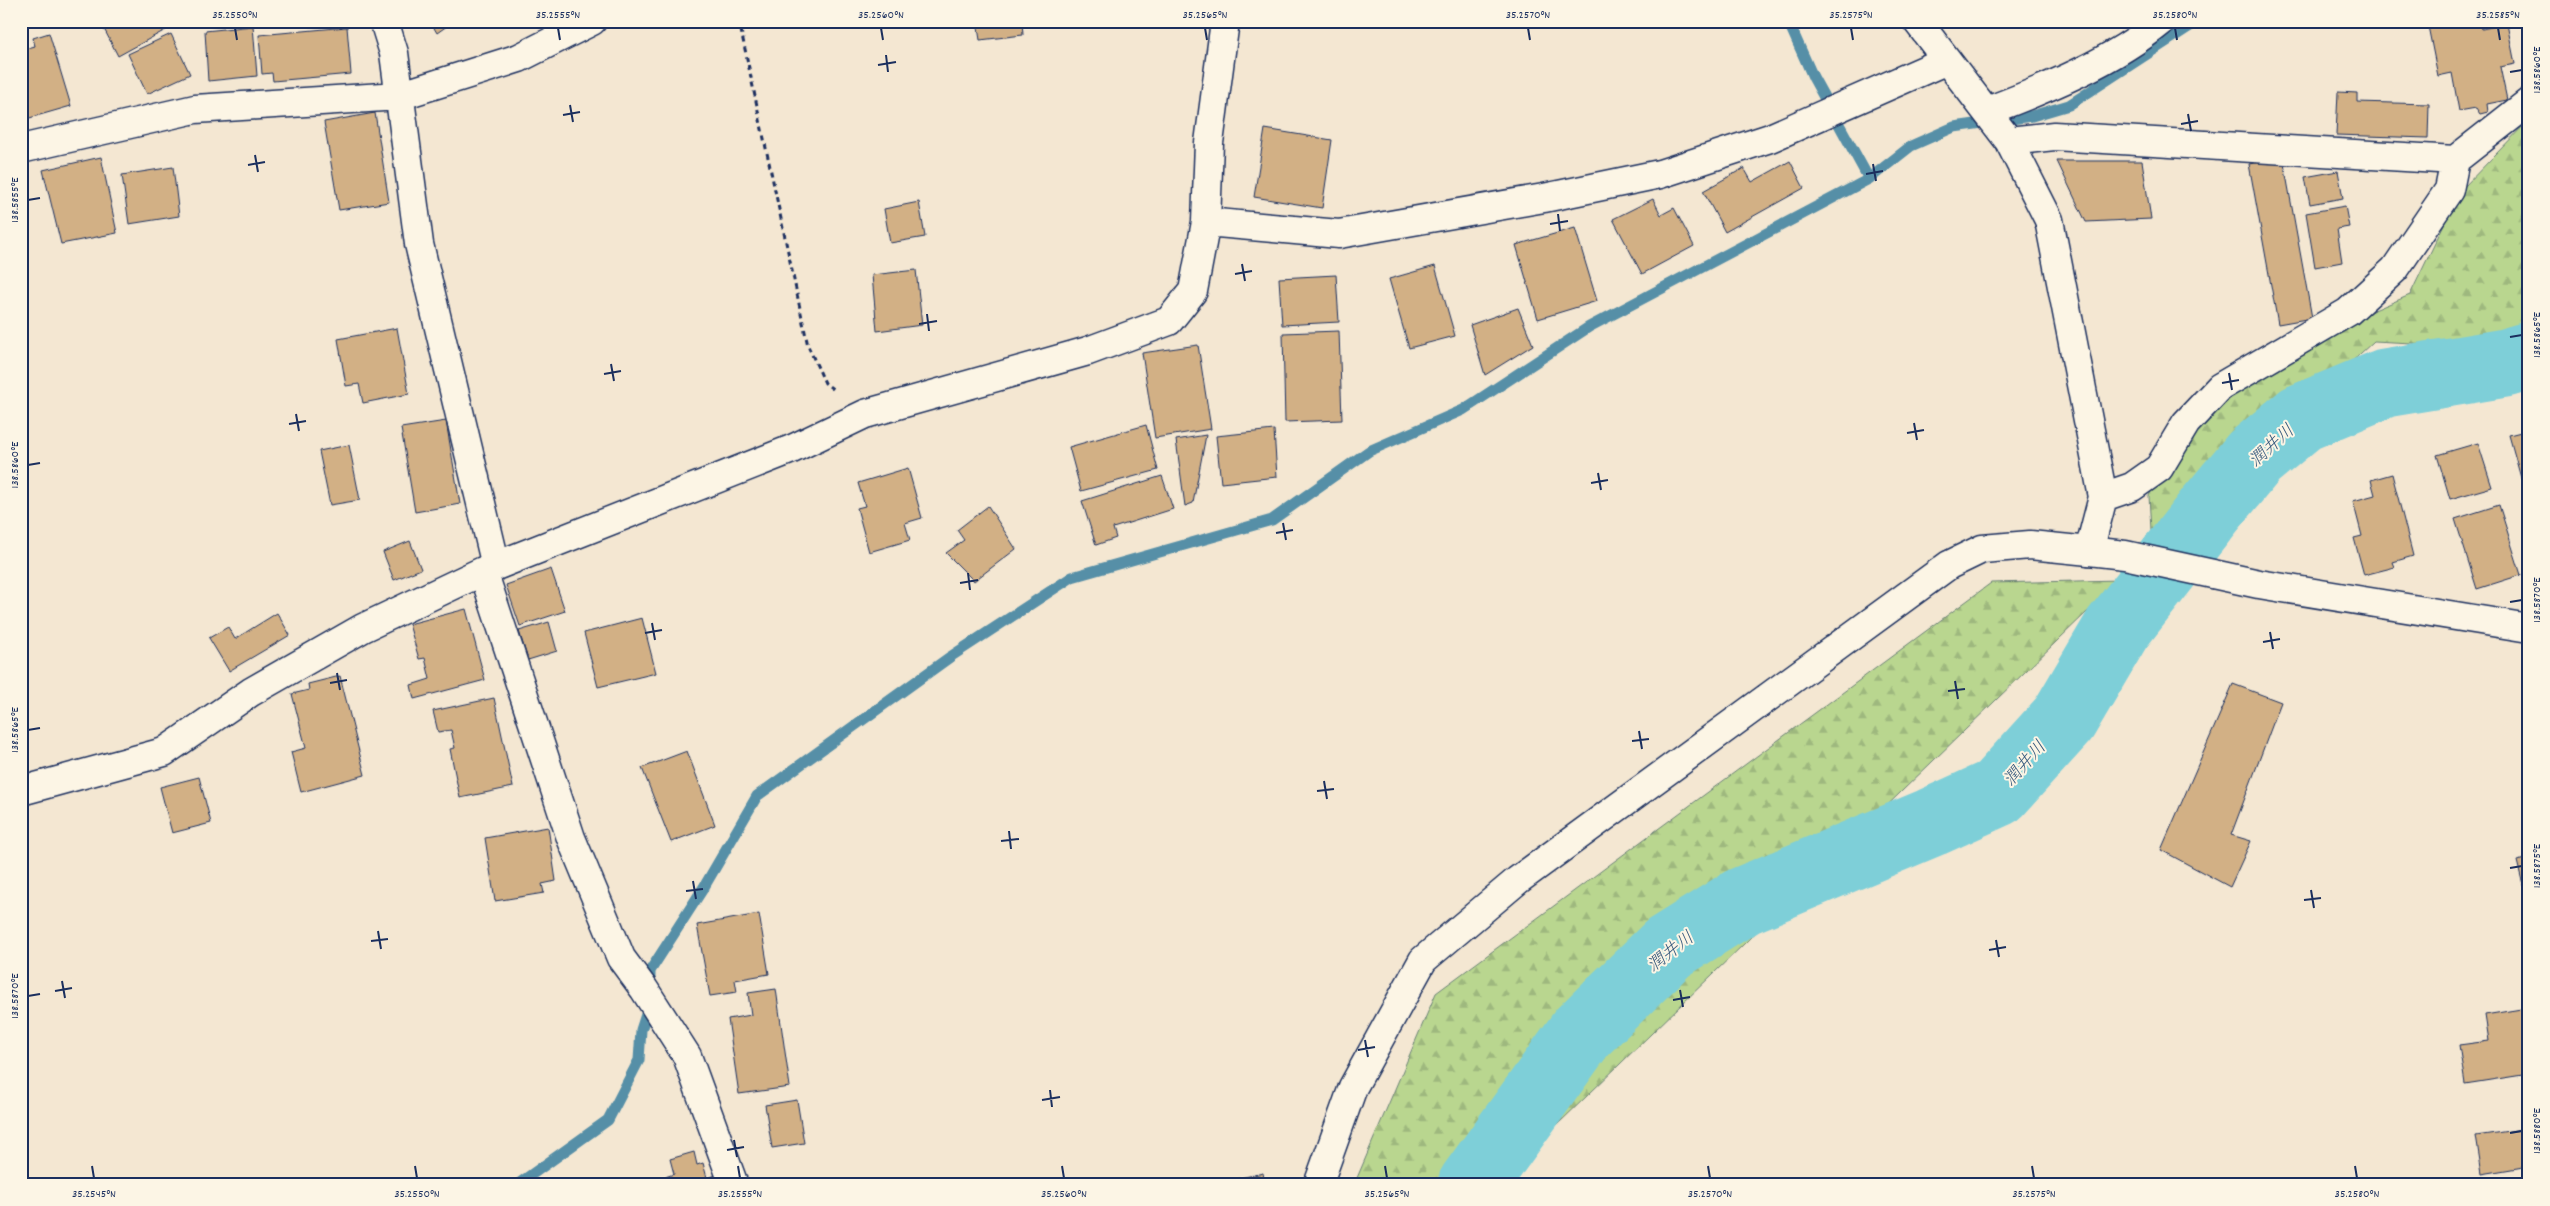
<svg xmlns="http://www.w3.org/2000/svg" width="2550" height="1206" font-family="Dekko,'Klee One',sans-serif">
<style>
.forest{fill:url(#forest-firs);stroke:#6a8276}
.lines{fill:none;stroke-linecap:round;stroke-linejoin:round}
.stream{stroke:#568fa7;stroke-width:11}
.river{stroke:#7ecfd8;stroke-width:69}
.building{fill:#d2b085;stroke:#1b2f5e}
.minor-casing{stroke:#1b2f5e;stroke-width:31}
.tertiary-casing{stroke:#1b2f5e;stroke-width:31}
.path{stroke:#1b2f5e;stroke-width:3;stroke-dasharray:5 4;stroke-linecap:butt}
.minor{stroke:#fcf5e5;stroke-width:28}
.tertiary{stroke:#fcf5e5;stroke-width:28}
.ticks{fill:none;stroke:#1b2f5e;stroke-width:2}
.labels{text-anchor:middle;stroke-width:4;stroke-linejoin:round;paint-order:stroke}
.water-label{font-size:18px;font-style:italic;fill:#34577c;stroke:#fcf5e5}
.neatline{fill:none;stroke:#1b2f5e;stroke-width:2}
.ticks-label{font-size:12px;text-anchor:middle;fill:#1b2f5e}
</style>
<defs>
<pattern id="forest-firs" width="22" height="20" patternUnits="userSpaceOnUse" patternTransform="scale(1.25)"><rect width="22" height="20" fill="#b9d68f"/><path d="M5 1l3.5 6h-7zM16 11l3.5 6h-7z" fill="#9eb87e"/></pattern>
</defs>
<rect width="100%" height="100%" fill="#f4e7d2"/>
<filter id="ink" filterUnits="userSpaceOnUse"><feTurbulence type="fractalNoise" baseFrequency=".02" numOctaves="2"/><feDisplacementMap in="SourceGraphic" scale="10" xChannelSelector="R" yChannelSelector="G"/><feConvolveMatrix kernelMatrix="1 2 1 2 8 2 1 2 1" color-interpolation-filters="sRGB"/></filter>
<g filter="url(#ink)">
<path class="forest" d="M 2529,120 L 2529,333 L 2468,346 L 2374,341 L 2152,547 L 2149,496 L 2177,437 L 2280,350 L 2410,295 L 2460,191 Z
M 2120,580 L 1495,1185 L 1354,1185 L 1436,993 L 1991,583 Z"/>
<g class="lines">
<path class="stream" d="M 1788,21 L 1813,77 L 1869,179
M 650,989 L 650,971 L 704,887 L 757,796 L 950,657 L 1072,577 L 1272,520 L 1369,451 L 1463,410 L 1589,327 L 1869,179 L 1911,146 L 1954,127 L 2032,116 L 2069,105 L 2198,21
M 517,1185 L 608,1120 L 639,1060 L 641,1030 L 649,1005"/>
<path class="river" d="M 1472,1185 L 1582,1032 L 1668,948 L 1743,901 L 1932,822 L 1998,792 L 2064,719 L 2117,629 L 2211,509 L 2254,457 L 2301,418 L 2385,383 L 2505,363 L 2529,356"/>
</g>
<path class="building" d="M 100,21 L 168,21 L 171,27 L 118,56 Z
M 430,21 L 454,21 L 437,33 Z
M 977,21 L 1022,21 L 1023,35 L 980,40 Z
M 2427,21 L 2480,21 L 2482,29 L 2507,24 L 2515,64 L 2500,67 L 2507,100 L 2487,104 L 2488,112 L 2480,114 L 2476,108 L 2459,111 L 2452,73 L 2438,76 Z
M 253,26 L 257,76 L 208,81 L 205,31 Z
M 347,27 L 351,74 L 273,81 L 272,73 L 262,74 L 259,35 Z
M 49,33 L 71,106 L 26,119 L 21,102 L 21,50 L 35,46 L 33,38 Z
M 171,34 L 190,74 L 147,94 L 128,54 Z
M 2338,92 L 2357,93 L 2357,102 L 2429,104 L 2428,138 L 2336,135 Z
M 375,113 L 389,202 L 339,210 L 324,122 Z
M 1265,129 L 1332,140 L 1322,208 L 1254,197 Z
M 101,157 L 117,233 L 61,244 L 43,170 Z
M 2283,158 L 2312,318 L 2278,324 L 2249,164 Z
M 1790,161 L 1804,188 L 1725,232 L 1703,191 L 1744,168 L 1752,182 Z
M 2057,161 L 2142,161 L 2151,219 L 2086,222 Z
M 173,167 L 179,216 L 129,224 L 122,175 Z
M 2338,171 L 2343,198 L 2310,204 L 2305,177 Z
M 1653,199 L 1661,215 L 1674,208 L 1694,246 L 1642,274 L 1613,219 Z
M 919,202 L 925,237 L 890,243 L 884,209 Z
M 2345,206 L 2349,227 L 2337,229 L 2342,262 L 2315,267 L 2306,213 Z
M 1575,228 L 1597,301 L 1538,319 L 1516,245 Z
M 1435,266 L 1455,336 L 1409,348 L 1389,279 Z
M 916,270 L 922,325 L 877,331 L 872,275 Z
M 1336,275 L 1339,322 L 1282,325 L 1279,278 Z
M 1518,308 L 1533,345 L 1485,375 L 1470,325 Z
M 397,328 L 409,394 L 363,403 L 359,384 L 346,386 L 338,339 Z
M 1339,331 L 1342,420 L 1285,422 L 1283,333 Z
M 1198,345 L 1211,429 L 1155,438 L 1142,353 Z
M 446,421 L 460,504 L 415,512 L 401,428 Z
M 1146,425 L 1158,470 L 1081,491 L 1069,447 Z
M 1274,430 L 1277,477 L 1221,483 L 1216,436 Z
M 2529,430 L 2529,495 L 2526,496 L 2509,435 Z
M 1206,435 L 1193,503 L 1185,506 L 1176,440 Z
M 2478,443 L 2492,487 L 2450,499 L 2437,455 Z
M 349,445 L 360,500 L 330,505 L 319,451 Z
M 908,468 L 922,518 L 905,523 L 910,540 L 869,552 L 857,508 L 865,506 L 858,483 Z
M 2392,474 L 2413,556 L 2393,562 L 2395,567 L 2364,575 L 2354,538 L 2362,536 L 2353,501 L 2375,495 L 2371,480 Z
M 1162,476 L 1173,509 L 1113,528 L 1116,538 L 1096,545 L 1082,501 Z
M 2499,505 L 2521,575 L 2477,589 L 2455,519 Z
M 988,506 L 1016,549 L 974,581 L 946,553 L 964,540 L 957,530 Z
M 410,541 L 421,569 L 394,580 L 383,552 Z
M 551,569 L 565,611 L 520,626 L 506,585 Z
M 466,609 L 485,680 L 414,699 L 411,685 L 430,679 L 425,658 L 419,659 L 409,624 Z
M 277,613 L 290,635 L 229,671 L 209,638 L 228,627 L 235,639 Z
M 642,618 L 656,673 L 598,687 L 584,633 Z
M 549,622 L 557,651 L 528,660 L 519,631 Z
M 340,676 L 365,775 L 301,792 L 291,752 L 306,748 L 292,694 L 309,690 L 308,684 Z
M 2233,684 L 2281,702 L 2231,835 L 2251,841 L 2230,887 L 2161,850 Z
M 494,698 L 513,787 L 460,798 L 450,749 L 455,748 L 451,730 L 438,732 L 433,711 Z
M 687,751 L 715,825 L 671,842 L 642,768 Z
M 199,777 L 211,823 L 172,833 L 160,787 Z
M 548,827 L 556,881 L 542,884 L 544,893 L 495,901 L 485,838 Z
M 2529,858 L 2529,884 L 2523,885 L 2517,861 Z
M 759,914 L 769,974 L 735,980 L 737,992 L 710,996 L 697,925 Z
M 776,989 L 790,1087 L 739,1094 L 728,1019 L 751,1015 L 748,993 Z
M 2527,1008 L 2529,1074 L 2465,1084 L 2459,1045 L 2489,1041 L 2485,1015 Z
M 797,1100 L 804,1143 L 772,1148 L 765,1105 Z
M 2529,1128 L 2529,1166 L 2482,1174 L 2476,1136 Z
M 694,1152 L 697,1165 L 703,1163 L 707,1178 L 716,1175 L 719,1185 L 667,1185 L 665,1177 L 674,1174 L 670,1159 Z
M 1263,1173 L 1265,1185 L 1217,1185 L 1217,1183 Z"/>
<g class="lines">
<defs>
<path id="minor" d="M 384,21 L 394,53 L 419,244 L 496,566
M 1917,21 L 2009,141 L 2049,220 L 2103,497 L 2089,551
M 1987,111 C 2048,88 2112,62 2162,21
M 2009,141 L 2054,136 L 2455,160
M 21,149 L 195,109 L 399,96 L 519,58 L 592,21
M 1206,222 L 1339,234 L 1544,198 L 1660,174 L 1770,138 L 1947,60
M 2103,497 L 2132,487 L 2159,468 L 2186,423 L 2220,387 L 2348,312 L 2395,269 L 2449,190 L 2455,160 L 2529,102
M 483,571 L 571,838 L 621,958 L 644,989 L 687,1056 L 734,1185
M 21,791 L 164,752 L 251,692 L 363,628 L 483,571 L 792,449 L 865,414 L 1088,351 L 1169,321 L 1193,291 L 1206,222 L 1209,143 L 1225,21"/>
<path id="tertiary" d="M 1318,1185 L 1353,1087 L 1423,960 L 1518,880 L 1949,565 L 1982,549 L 2030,545 L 2089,551 L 2125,555 L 2259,584 L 2529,628"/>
</defs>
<use href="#minor" class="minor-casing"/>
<use href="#tertiary" class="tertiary-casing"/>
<path class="path" d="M 739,21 L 808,346 L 825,383 L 834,390"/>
<use href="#minor" class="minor"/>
<use href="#tertiary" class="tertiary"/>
</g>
</g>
<path class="ticks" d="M 235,28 L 237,40M 558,28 L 560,40M 881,28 L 883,40M 1205,28 L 1207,40M 1528,28 L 1530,40M 1851,28 L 1853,40M 2175,28 L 2177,40M 2498,28 L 2500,40M 886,55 L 888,72M 878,65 L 896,62M 2510,72 L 2522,70M 570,105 L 573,122M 2188,114 L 2191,131M 563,115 L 580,112M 2181,124 L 2198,121M 255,155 L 258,172M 1873,164 L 1876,181M 248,165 L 265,162M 1866,174 L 1883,171M 28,200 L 40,198M 1558,214 L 1560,231M 1550,224 L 1568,221M 1242,264 L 1245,281M 1235,274 L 1252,271M 927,314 L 929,331M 919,324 L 937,321M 2510,337 L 2522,335M 611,364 L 614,381M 2229,373 L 2232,390M 604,374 L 621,371M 2222,383 L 2239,380M 296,414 L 299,431M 1914,423 L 1917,440M 289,424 L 306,421M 1907,433 L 1924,430M 28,465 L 40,463M 1598,473 L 1601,490M 1591,483 L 1608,480M 1283,523 L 1286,540M 1276,533 L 1293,530M 968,573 L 970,590M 960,583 L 978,580M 2510,602 L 2522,600M 652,623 L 655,640M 2270,632 L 2273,649M 645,633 L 662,630M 2263,642 L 2280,639M 337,673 L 340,690M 1955,681 L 1958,699M 330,683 L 347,680M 1948,691 L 1965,689M 28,730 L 40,728M 1639,731 L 1642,749M 1632,741 L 1649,739M 1324,781 L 1327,799M 1317,791 L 1334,789M 1009,831 L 1011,849M 1001,841 L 1019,839M 2510,868 L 2522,866M 693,881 L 696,899M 2311,890 L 2314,908M 686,891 L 703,889M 2304,900 L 2321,898M 378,931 L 381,949M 1996,940 L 1999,957M 371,941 L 388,939M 1989,950 L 2006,947M 62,981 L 65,998M 1680,990 L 1683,1007M 55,991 L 72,988M 28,996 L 40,994M 1673,1000 L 1690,997M 1365,1040 L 1368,1057M 1358,1050 L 1375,1047M 1050,1090 L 1052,1107M 1042,1100 L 1060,1097M 2510,1133 L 2522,1131M 734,1140 L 737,1157M 727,1150 L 744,1147M 92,1166 L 94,1178M 415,1166 L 417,1178M 738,1166 L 740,1178M 1062,1166 L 1064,1178M 1385,1166 L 1387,1178M 1708,1166 L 1710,1178M 2032,1166 L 2034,1178M 2355,1166 L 2357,1178"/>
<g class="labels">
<g class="water-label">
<text transform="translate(2271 445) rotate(-42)" y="6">潤井川</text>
<text transform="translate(2024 763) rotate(-48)" y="6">潤井川</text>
<text transform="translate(1670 951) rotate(-38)" y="6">潤井川</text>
</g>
</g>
<rect width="2550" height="1206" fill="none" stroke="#fcf5e5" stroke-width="55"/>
<rect x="28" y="28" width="2494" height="1150" class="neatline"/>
<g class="ticks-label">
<text x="235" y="18">35.2550°N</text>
<text x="558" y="18">35.2555°N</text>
<text x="881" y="18">35.2560°N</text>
<text x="1205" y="18">35.2565°N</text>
<text x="1528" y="18">35.2570°N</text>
<text x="1851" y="18">35.2575°N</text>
<text x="2175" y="18">35.2580°N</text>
<text x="2498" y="18">35.2585°N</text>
<text transform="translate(2536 70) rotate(-90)" y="4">138.5860°E</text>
<text transform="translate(14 200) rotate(-90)" y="4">138.5855°E</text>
<text transform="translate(2536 335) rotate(-90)" y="4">138.5865°E</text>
<text transform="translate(14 465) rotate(-90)" y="4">138.5860°E</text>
<text transform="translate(2536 600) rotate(-90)" y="4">138.5870°E</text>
<text transform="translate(14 730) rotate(-90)" y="4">138.5865°E</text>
<text transform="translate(2536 866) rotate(-90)" y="4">138.5875°E</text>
<text transform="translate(14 996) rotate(-90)" y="4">138.5870°E</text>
<text transform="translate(2536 1131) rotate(-90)" y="4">138.5880°E</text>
<text x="94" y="1197">35.2545°N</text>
<text x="417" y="1197">35.2550°N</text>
<text x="740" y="1197">35.2555°N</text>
<text x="1064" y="1197">35.2560°N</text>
<text x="1387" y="1197">35.2565°N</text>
<text x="1710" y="1197">35.2570°N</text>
<text x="2034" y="1197">35.2575°N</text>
<text x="2357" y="1197">35.2580°N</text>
</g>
</svg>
